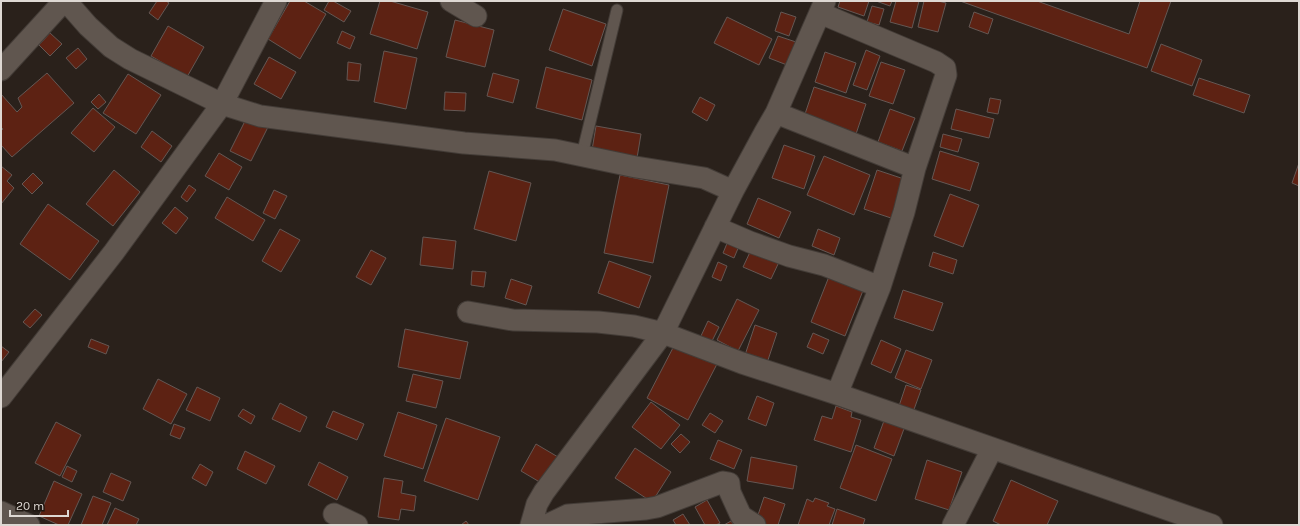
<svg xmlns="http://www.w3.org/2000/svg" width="1300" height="526" font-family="Karla,sans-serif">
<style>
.building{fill:#5d2213;stroke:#645753}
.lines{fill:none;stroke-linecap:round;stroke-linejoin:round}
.service-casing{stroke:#433c37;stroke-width:13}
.minor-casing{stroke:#433c37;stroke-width:23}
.service{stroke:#60564f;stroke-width:11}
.minor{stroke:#60564f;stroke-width:21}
</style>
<rect width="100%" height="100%" fill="#2a211b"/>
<path class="building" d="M 157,1 L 166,1 L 169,3 L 158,20 L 149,13 Z
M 290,1 L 304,1 L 326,14 L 300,59 L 268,39 Z
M 329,1 L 333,1 L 351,11 L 344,22 L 324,10 Z
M 380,1 L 390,1 L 428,12 L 417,49 L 370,34 Z
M 840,1 L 869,1 L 864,16 L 838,7 Z
M 876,1 L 892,1 L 890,6 Z
M 896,1 L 919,1 L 912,28 L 890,22 Z
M 924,1 L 938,1 L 946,3 L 938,32 L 918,27 Z
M 960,1 L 1037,1 L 1129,34 L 1140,1 L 1171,1 L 1147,68 Z
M 872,6 L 884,9 L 879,25 L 867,22 Z
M 563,9 L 606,24 L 592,66 L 549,50 Z
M 781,12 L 796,17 L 789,36 L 775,31 Z
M 974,12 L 993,19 L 988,34 L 969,27 Z
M 727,17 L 772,39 L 759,65 L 714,43 Z
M 455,20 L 494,30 L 485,67 L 446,57 Z
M 168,26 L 204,47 L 187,77 L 151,56 Z
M 342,31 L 355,37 L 350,49 L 337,43 Z
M 50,33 L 62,44 L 50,56 L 39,45 Z
M 778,36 L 796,42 L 787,65 L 769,58 Z
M 1161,44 L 1202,60 L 1192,86 L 1151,71 Z
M 78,48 L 87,59 L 76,69 L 66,58 Z
M 866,50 L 880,56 L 867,90 L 853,85 Z
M 384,51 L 417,58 L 406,109 L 374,102 Z
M 825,52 L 856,63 L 846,93 L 815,82 Z
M 269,57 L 296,72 L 281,99 L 254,84 Z
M 348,62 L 361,64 L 359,81 L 347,80 Z
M 881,62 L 905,70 L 893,104 L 869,96 Z
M 546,67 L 592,80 L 582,120 L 536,108 Z
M 47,73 L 74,103 L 12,157 L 1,145 L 1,131 L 3,129 L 1,127 L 1,94 L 17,112 L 22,107 L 18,98 Z
M 493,73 L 519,80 L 513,103 L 487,96 Z
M 128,74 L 161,95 L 136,134 L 103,113 Z
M 1199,78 L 1250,95 L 1244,113 L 1193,95 Z
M 814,87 L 866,104 L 856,134 L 804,117 Z
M 445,92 L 466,93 L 465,111 L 444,110 Z
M 99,94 L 106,102 L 98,109 L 91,102 Z
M 700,97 L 715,105 L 707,121 L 692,112 Z
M 990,98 L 1001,100 L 998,114 L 987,112 Z
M 93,108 L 115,127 L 94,152 L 71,133 Z
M 890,109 L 915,118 L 902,151 L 878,142 Z
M 956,109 L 994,119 L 989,138 L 951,129 Z
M 247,117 L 268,127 L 251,161 L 230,151 Z
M 596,126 L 641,134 L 637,158 L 592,150 Z
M 152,131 L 172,146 L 161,162 L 141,147 Z
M 943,134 L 962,139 L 958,152 L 940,147 Z
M 784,145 L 815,156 L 804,189 L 772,178 Z
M 940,151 L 979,163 L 970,191 L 932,179 Z
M 219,153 L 242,167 L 229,190 L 205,176 Z
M 824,156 L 870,175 L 854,215 L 807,195 Z
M 1299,163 L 1299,186 L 1292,183 Z
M 1,166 L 12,175 L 7,181 L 14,188 L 1,204 Z
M 114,170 L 140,192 L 113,226 L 86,204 Z
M 877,170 L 904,179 L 891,218 L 864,209 Z
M 489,171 L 531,183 L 516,241 L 474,229 Z
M 33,173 L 43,183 L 32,194 L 22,184 Z
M 620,175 L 669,185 L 653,263 L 604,253 Z
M 189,185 L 196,190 L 187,202 L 181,197 Z
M 274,190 L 287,196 L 275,219 L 263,213 Z
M 950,194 L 979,205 L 963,247 L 934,236 Z
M 227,197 L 265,220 L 253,241 L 215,218 Z
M 758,198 L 791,212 L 779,238 L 747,224 Z
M 48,204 L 99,241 L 70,280 L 20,244 Z
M 175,207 L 188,218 L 176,234 L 162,223 Z
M 280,229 L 300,240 L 281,272 L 262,261 Z
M 818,229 L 840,238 L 834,255 L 812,246 Z
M 423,237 L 456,241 L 453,269 L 420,265 Z
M 728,241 L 739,246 L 734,258 L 723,253 Z
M 371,250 L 386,258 L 371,285 L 356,277 Z
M 751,250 L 779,262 L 771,279 L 743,267 Z
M 933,252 L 957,260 L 953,274 L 929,266 Z
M 609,261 L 651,276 L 639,308 L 598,293 Z
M 718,262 L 727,266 L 721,281 L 712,277 Z
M 472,271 L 486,272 L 484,287 L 471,285 Z
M 830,274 L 864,288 L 845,336 L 811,322 Z
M 511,279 L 532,286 L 526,305 L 505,298 Z
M 903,290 L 943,303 L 933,331 L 894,318 Z
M 737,299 L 759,310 L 738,351 L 717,340 Z
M 35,309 L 42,315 L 30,328 L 23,322 Z
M 708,321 L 719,327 L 711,343 L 700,338 Z
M 755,325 L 777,333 L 767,363 L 745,355 Z
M 405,329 L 468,342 L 460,379 L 398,367 Z
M 813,333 L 829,340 L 823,354 L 807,347 Z
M 91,339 L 109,346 L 106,354 L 88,347 Z
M 881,340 L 901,349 L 891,373 L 871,364 Z
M 676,342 L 717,364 L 688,420 L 647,398 Z
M 1,346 L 9,352 L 1,362 Z
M 906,350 L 932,360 L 921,389 L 895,378 Z
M 413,374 L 443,381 L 436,408 L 406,401 Z
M 158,379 L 187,394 L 171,424 L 143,409 Z
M 906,385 L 921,390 L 912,415 L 898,409 Z
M 197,387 L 220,398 L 210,421 L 186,410 Z
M 757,396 L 774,403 L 766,426 L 748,419 Z
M 651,402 L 680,425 L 661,449 L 632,427 Z
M 280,403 L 307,417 L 300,432 L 272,419 Z
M 836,406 L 852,412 L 851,417 L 861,420 L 851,452 L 814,440 L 822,416 L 832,419 Z
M 243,409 L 255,416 L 251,424 L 238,416 Z
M 333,411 L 364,424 L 357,440 L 326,427 Z
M 398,412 L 437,425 L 423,469 L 384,456 Z
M 710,413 L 723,421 L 715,433 L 702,425 Z
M 446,418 L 500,437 L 478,500 L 424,481 Z
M 885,418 L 905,426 L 894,456 L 874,448 Z
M 56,422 L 81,435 L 60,476 L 35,463 Z
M 174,424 L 185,428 L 180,439 L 170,435 Z
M 681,434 L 690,442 L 680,453 L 671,444 Z
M 718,440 L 742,450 L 734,469 L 710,459 Z
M 536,444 L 558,457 L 543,484 L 521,471 Z
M 856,445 L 892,459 L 876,501 L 840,488 Z
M 635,448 L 671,472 L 652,502 L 615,478 Z
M 245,451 L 275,466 L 266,484 L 237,469 Z
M 751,457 L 797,466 L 793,489 L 747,481 Z
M 927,460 L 962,472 L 949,510 L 915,499 Z
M 319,462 L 348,477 L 337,500 L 308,485 Z
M 200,464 L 213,472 L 206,486 L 192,478 Z
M 67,466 L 77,471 L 72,482 L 62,477 Z
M 111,473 L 131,482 L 123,501 L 103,492 Z
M 384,478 L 403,481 L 401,493 L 416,496 L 414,511 L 401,509 L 399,520 L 378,517 Z
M 1011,480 L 1058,501 L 1047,525 L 1001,525 L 993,521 Z
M 54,481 L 82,494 L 68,525 L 59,525 L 39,516 Z
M 93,496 L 111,503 L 102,525 L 81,525 Z
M 764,497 L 785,504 L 778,525 L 767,525 L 756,521 Z
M 815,498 L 829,503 L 827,506 L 835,509 L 829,525 L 798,525 L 807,499 L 813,502 Z
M 707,500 L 720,523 L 716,525 L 705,525 L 695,507 Z
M 115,508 L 139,519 L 136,525 L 107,525 Z
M 837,509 L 865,519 L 863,525 L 832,525 Z
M 683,514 L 690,525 L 676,525 L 673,520 Z
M 466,521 L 469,525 L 461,525 Z
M 731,521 L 734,525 L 724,525 Z"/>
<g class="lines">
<defs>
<path id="service" d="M 582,155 L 617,10"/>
<path id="minor" d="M 66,1 L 88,26 L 111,47 L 130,59 L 222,104 L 260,116 L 464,143 L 555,150 L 636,167 L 704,178 L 733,191
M 451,1 L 476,16
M 820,13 L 936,62 L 945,68 L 946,75 L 915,168 L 904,212 L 880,287 L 837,394
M 1,70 L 64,1
M 776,113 L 915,168
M 715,227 L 750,242 L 789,256 L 824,265 L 880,287
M 468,312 L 513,320 L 598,322 L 634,326 L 663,333 L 742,363 L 837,394 L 1212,525
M 1,397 L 114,252 L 222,104 L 276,1
M 1,512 L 29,525
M 334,514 L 357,525
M 531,525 L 537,504 L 544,492 L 663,333 L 733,191 L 765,132 L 776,113 L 825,1
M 547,525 L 568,515 L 646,509 L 657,507 L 723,482 L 729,483 L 730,492 L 741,516 L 755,525
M 953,525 L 992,449"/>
</defs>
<use href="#service" class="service-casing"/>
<use href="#minor" class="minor-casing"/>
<use href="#service" class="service"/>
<use href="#minor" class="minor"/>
</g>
<rect width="1300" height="526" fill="none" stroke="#ded8d3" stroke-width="4"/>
<path d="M10 510v6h58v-6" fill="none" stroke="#ded8d3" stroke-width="2"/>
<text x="16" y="510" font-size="12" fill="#ded8d3" stroke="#201812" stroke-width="3" paint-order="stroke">20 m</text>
</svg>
